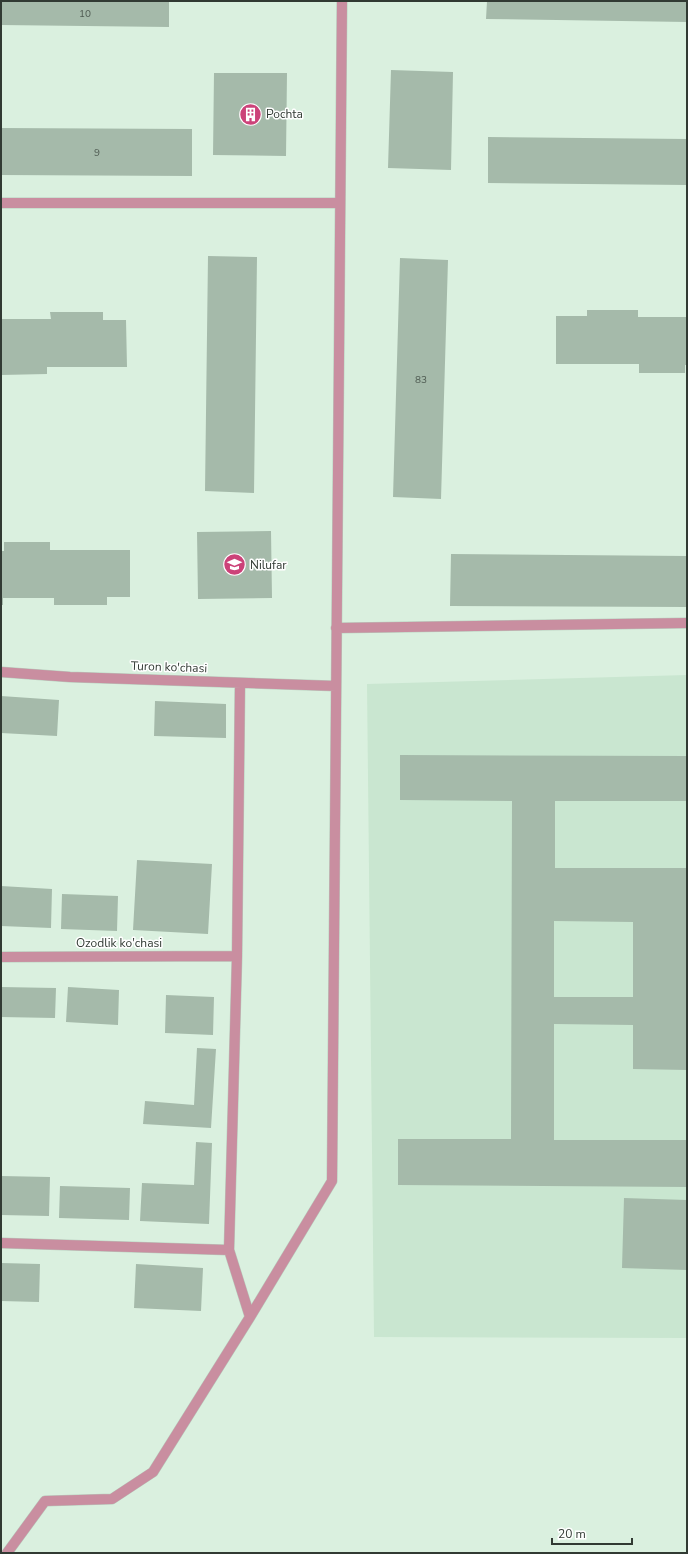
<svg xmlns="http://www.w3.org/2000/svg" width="688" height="1554" font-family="'Nunito Sans',sans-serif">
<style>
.built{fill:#c9e6d0}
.building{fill:#a5baaa;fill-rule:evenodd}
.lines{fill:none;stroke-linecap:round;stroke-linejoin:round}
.minor-casing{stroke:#b8ccbd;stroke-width:11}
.minor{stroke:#c98ea0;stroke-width:10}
.labels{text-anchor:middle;stroke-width:3;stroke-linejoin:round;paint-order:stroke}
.number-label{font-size:10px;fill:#4e5a51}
.poi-label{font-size:12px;fill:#313a33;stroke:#fff;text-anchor:start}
.street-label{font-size:12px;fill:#313a33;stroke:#fff}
</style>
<rect width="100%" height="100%" fill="#daf0df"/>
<path class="built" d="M 687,675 L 687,1338 L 374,1337 L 367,684 Z"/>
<path class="building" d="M 1,1 L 169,1 L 169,27 L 1,25 Z
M 487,1 L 687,1 L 687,22 L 486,19 Z
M 391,70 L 453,72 L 451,170 L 388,168 Z
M 214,73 L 287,73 L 286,156 L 213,155 Z
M 1,128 L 192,129 L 192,176 L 1,175 Z
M 488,137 L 687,139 L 687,185 L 488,183 Z
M 208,256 L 257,257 L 254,493 L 205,491 Z
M 400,258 L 448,260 L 441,499 L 393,497 Z
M 587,310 L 638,310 L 638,317 L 687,317 L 687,365 L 685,365 L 685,373 L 639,373 L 639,364 L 556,364 L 556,316 L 587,316 Z
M 50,312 L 103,312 L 103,320 L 126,320 L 127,367 L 47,367 L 47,374 L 1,375 L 1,319 L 51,319 Z
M 271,531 L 272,598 L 198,599 L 197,532 Z
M 4,542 L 50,542 L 50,550 L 130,550 L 130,597 L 107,597 L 107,605 L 54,605 L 54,598 L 3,598 L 3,605 L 1,605 L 1,551 L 4,551 Z
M 451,554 L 687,556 L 687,607 L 450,606 Z
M 1,696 L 59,700 L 57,736 L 1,733 Z
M 155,701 L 226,704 L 226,738 L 154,736 Z
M 400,755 L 687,756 L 687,801 L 555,801 L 555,868 L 687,868 L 687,1070 L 633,1069 L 633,1025 L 554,1024 L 554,1140 L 687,1140 L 687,1187 L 398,1185 L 398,1139 L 511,1139 L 512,801 L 400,800 ZM 554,921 L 633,922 L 633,997 L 554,997 Z
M 137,860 L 212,864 L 208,934 L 133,930 Z
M 1,886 L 52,889 L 51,928 L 1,926 Z
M 62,894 L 118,896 L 117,931 L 61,929 Z
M 1,987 L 56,988 L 55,1018 L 1,1017 Z
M 68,987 L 119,990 L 118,1025 L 66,1022 Z
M 166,995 L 214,997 L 213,1035 L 165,1033 Z
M 197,1048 L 216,1049 L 211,1128 L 143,1124 L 145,1101 L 194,1105 Z
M 196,1142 L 212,1143 L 209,1224 L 140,1221 L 142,1183 L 194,1185 Z
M 1,1176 L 50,1177 L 49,1216 L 1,1215 Z
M 60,1186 L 130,1188 L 129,1220 L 59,1218 Z
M 624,1198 L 687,1200 L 687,1270 L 622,1268 Z
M 1,1263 L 40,1264 L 39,1302 L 1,1301 Z
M 136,1264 L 203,1268 L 201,1311 L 134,1308 Z"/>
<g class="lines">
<defs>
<path id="minor" d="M 1,203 L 340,203
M 336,628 L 687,623
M 1,672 L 70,677 L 336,686
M 240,683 L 237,956 L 229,1250 L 250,1317
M 1,957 L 237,956
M 1,1243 L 229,1250
M 7,1553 L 45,1501 L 112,1499 L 153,1472 L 250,1317 L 332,1181 L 342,1"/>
</defs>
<use href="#minor" class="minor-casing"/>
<use href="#minor" class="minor"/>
</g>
<defs>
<symbol id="building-disc" viewBox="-11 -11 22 22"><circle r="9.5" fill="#cc4279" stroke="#fff"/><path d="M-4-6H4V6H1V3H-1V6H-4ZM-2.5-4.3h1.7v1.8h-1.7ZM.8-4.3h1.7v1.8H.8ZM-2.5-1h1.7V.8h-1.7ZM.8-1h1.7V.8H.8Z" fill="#fff"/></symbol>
<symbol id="school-disc" viewBox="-11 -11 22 22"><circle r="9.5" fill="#cc4279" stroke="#fff"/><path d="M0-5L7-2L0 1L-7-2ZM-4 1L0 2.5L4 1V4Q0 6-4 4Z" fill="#fff"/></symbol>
</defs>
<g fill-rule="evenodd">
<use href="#building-disc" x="238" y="102" width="25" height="25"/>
<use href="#school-disc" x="222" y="552" width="25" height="25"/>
</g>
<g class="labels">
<g class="number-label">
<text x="85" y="17">10</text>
<text x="97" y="156">9</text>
<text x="421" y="383">83</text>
</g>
<g class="poi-label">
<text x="266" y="118">Pochta</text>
<text x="250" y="569">Nilufar</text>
</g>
<g class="street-label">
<text transform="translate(169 667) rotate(2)" y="4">Turon ko'chasi</text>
<text x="119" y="947">Ozodlik ko'chasi</text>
</g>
</g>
<rect width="688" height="1554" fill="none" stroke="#313a33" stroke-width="4"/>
<path d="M552 1538v6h80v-6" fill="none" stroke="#313a33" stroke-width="2"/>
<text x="558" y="1538" font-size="12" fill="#313a33" stroke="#ffffff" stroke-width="3" paint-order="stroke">20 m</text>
</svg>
